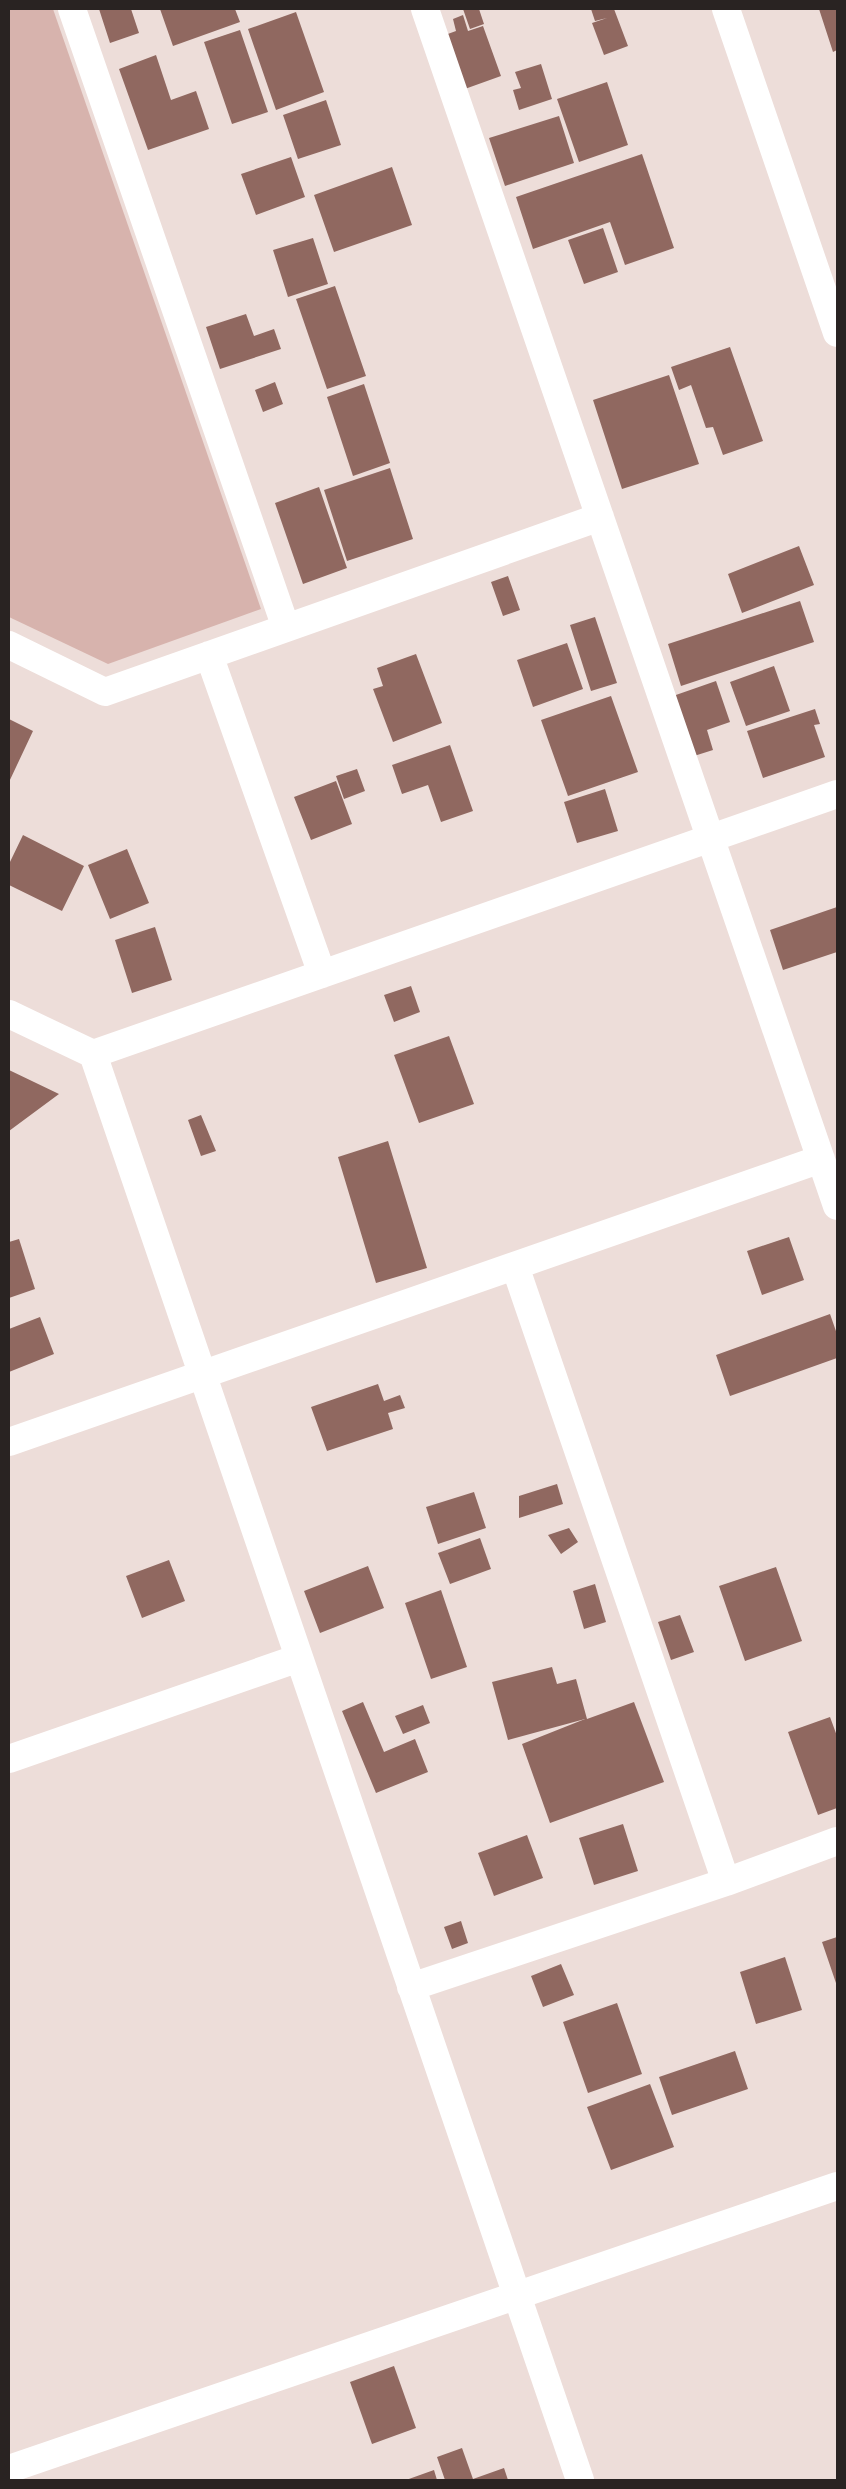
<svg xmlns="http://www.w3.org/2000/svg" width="846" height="2489" font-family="Inter,sans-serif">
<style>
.green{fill:#d7b3ad}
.building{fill:#906860}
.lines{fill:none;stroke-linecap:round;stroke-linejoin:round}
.minor{stroke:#fff;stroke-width:28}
.tertiary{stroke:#fff;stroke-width:28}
</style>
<rect width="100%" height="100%" fill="#edddd9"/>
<path class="green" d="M 9,9 L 53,9 L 261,609 L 108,664 L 9,617 Z"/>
<path class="building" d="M 99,9 L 131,9 L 139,33 L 110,43 Z
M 160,9 L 235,9 L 240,22 L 173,46 Z
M 463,9 L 479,9 L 484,24 L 470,29 Z
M 591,9 L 614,9 L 628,46 L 604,55 L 592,23 L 607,18 L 595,21 Z
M 819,9 L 837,9 L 837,50 L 833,52 Z
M 296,12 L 324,92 L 276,110 L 248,29 Z
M 463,15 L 468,31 L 483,26 L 501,76 L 462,90 L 445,35 L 456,31 L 453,19 Z
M 240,30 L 268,112 L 232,124 L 204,42 Z
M 156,55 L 171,100 L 196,91 L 209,129 L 148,150 L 119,69 Z
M 541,64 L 552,99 L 519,110 L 513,90 L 521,88 L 515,72 Z
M 607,82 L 628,145 L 579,162 L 557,99 Z
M 326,100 L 341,145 L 298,159 L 283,115 Z
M 559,116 L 574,163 L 505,186 L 489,138 Z
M 642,154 L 674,248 L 625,265 L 610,222 L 533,249 L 516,197 Z
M 291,157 L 305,197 L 256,215 L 241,174 Z
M 392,167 L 412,225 L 334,252 L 314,195 Z
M 603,228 L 618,272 L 584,284 L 568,240 Z
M 313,238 L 328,284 L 288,297 L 273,250 Z
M 335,286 L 366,376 L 327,389 L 296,299 Z
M 246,314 L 254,336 L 274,329 L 281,349 L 220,369 L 206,327 Z
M 730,347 L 763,441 L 723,455 L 713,427 L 706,428 L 691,385 L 679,390 L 671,367 Z
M 669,375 L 699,464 L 622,489 L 593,400 Z
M 275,382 L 283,404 L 263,412 L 255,390 Z
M 364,384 L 390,463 L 353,476 L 327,397 Z
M 390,468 L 413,539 L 347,561 L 324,490 Z
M 319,487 L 347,568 L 303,584 L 275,503 Z
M 799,546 L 814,585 L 742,613 L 728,574 Z
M 508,576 L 520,610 L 503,616 L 491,582 Z
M 800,601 L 814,642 L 681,686 L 668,644 Z
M 595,617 L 617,683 L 591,691 L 570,625 Z
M 567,643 L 583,689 L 533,707 L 517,660 Z
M 416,654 L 442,723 L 393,742 L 373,689 L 383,686 L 377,668 Z
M 774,666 L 790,711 L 746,726 L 730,682 Z
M 716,681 L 730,722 L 707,730 L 713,750 L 694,756 L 673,696 Z
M 611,696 L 638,772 L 568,796 L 541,720 Z
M 815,709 L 820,724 L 814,725 L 825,757 L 763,778 L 747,731 Z
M 9,719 L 33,731 L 9,782 Z
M 450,745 L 473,811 L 441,822 L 428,785 L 402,794 L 392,765 Z
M 357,769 L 365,791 L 344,799 L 336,776 Z
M 336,781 L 352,824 L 311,840 L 294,797 Z
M 605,789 L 618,831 L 577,843 L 564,802 Z
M 23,835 L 84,866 L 62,911 L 9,885 L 9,864 Z
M 127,849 L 149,903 L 110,919 L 88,865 Z
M 837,907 L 837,952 L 783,970 L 770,930 Z
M 155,927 L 172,980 L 132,993 L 115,940 Z
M 411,986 L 420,1012 L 394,1022 L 384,995 Z
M 449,1036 L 474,1104 L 419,1123 L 394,1055 Z
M 9,1070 L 59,1094 L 9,1131 Z
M 201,1115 L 216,1151 L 201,1156 L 188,1120 Z
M 388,1141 L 427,1268 L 376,1283 L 338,1157 Z
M 789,1237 L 804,1280 L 762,1295 L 747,1251 Z
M 19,1239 L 35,1289 L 9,1298 L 9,1242 Z
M 830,1314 L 837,1334 L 837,1358 L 730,1396 L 716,1355 Z
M 40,1317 L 54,1354 L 9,1372 L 9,1329 Z
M 378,1384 L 384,1401 L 400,1395 L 405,1408 L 388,1413 L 393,1429 L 327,1451 L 311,1407 Z
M 557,1484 L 563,1504 L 519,1518 L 519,1496 Z
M 474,1492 L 486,1528 L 438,1544 L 426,1507 Z
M 569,1528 L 578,1542 L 561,1554 L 548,1535 Z
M 480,1538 L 491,1569 L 450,1584 L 438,1553 Z
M 169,1560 L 185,1601 L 142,1618 L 126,1576 Z
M 368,1566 L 384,1608 L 320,1633 L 304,1591 Z
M 776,1567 L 802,1641 L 745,1661 L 719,1586 Z
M 595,1584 L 606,1622 L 584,1629 L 573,1591 Z
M 441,1590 L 467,1667 L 431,1679 L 405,1603 Z
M 680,1615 L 694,1652 L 671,1660 L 658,1622 Z
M 552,1667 L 557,1684 L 576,1679 L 587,1719 L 634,1702 L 664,1782 L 550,1823 L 522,1744 L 585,1719 L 508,1740 L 492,1682 Z
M 363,1702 L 384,1752 L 415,1739 L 428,1772 L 376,1793 L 342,1711 Z
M 423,1705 L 430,1723 L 403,1734 L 395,1716 Z
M 830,1717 L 837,1736 L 837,1808 L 818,1815 L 788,1732 Z
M 623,1824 L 638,1871 L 594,1885 L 579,1838 Z
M 527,1835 L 543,1878 L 494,1896 L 478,1853 Z
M 461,1921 L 468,1943 L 452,1949 L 444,1927 Z
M 837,1937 L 837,1986 L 822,1942 Z
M 785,1957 L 802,2010 L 756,2024 L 740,1972 Z
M 561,1964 L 574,1995 L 543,2007 L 531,1976 Z
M 617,2003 L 642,2074 L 588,2093 L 563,2022 Z
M 735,2051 L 748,2089 L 672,2115 L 659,2077 Z
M 650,2084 L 674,2147 L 611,2170 L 587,2107 Z
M 394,2366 L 416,2428 L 372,2444 L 350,2382 Z
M 462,2448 L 473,2479 L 504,2468 L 508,2480 L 445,2480 L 437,2457 Z
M 434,2470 L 437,2480 L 406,2480 Z"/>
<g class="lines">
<path class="minor" d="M 72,9 L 286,628
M 425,9 L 837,1206
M 9,645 L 105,692 L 600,517
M 209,655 L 322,974
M 9,1014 L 93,1054 L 837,794
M 93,1054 L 580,2480
M 515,1266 L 726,1882
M 9,1442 L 821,1159
M 9,1759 L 299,1658
M 411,1987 L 726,1882 L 837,1841
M 9,2469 L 837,2186"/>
<path class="tertiary" d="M 726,9 L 837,333"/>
</g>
<rect width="846" height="2489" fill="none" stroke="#292322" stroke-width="20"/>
</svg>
